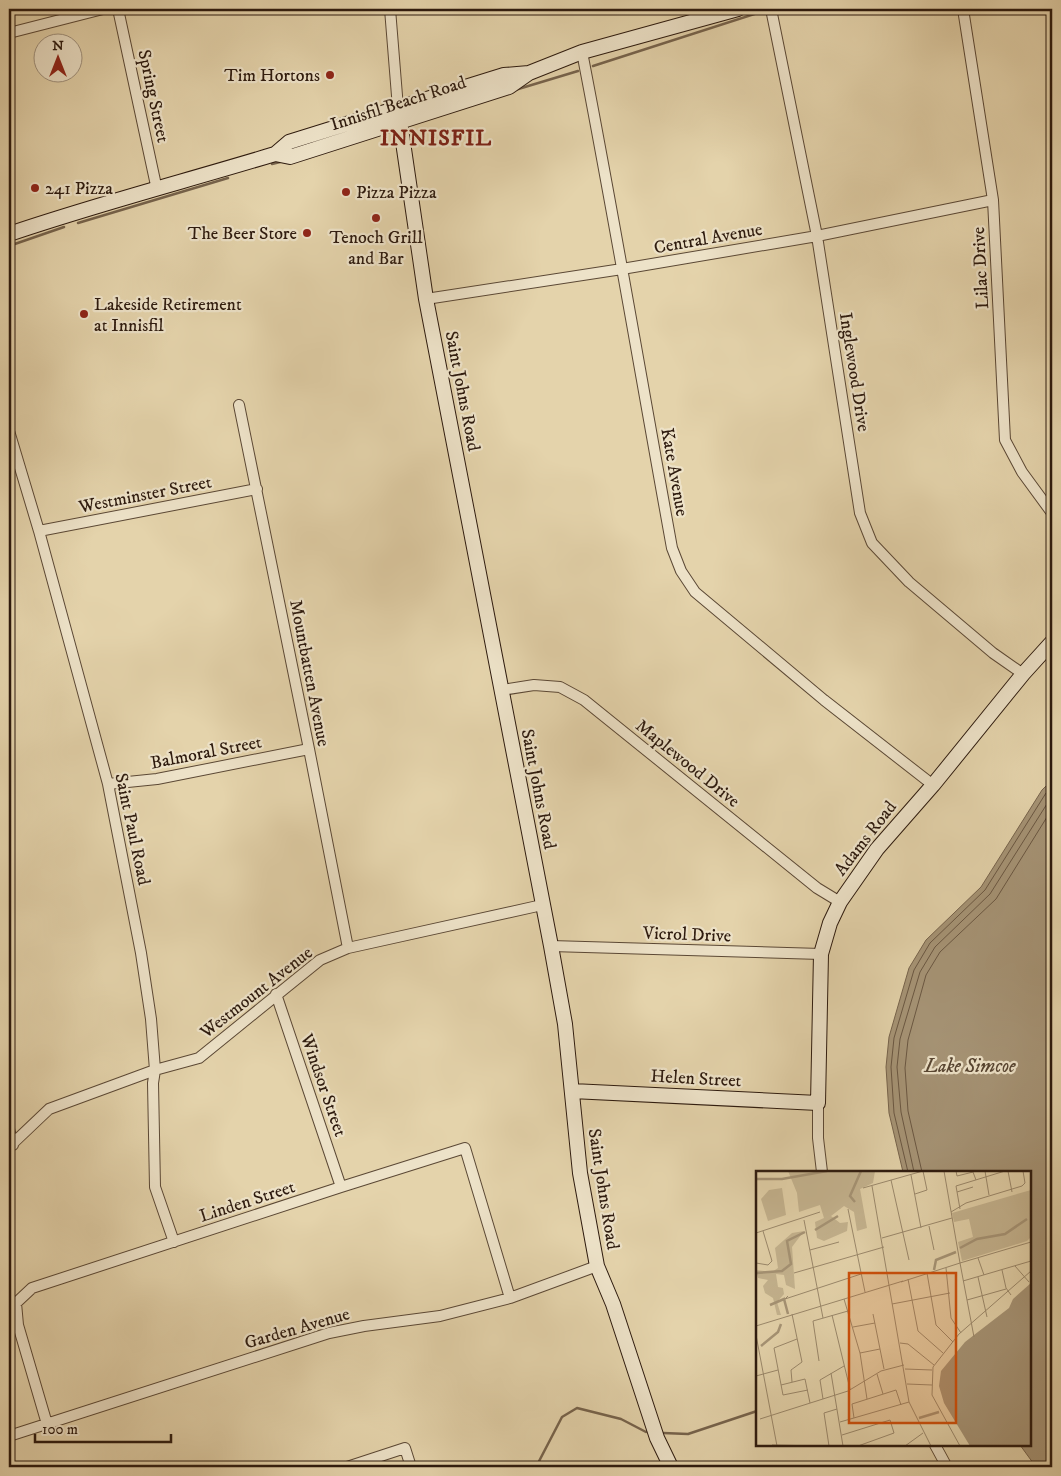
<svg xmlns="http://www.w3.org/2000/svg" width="1061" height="1476" font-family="'IM FELL DW Pica',serif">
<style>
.water{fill:#a69476;stroke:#76634c}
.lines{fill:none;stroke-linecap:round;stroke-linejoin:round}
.shore{stroke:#6a5742;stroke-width:1}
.stream{stroke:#76634c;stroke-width:2.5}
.street-casing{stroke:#5b4835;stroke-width:12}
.secondary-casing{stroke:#2d1a0e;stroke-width:16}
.street{stroke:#ede2c8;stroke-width:10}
.secondary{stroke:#ede2c8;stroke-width:14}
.poi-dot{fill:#8f2418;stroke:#ede2c8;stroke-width:2}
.labels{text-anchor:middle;stroke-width:4.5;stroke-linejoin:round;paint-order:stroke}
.poi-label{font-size:18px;fill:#2d1a0e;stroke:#ede2c8;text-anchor:start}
.street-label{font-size:18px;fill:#2d1a0e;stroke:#ede2c8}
.water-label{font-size:19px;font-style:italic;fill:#574532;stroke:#ede2c8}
.district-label{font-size:22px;font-weight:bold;letter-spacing:1px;fill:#7a1f14;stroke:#ede2c8}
.inset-river{fill:none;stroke:#a69476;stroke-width:2.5}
.inset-road{fill:none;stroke:#9b896c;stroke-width:1}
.view{fill:#cc500c;fill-opacity:0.15;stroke:#cc500c;stroke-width:2.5}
.inset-edge{fill:none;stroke:#2d1a0e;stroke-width:2.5}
</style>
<rect width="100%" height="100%" fill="#e4d3ab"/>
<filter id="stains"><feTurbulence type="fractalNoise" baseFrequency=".004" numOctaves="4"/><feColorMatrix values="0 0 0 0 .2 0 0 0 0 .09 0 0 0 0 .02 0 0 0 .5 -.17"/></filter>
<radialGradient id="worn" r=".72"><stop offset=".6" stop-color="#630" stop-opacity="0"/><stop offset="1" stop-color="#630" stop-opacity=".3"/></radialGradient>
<path class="water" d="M 1052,780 L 1052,1467 L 1036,1467 L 1020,1445 L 1030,1445 L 1030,1172 L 903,1172 L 889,1113 L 886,1067 L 889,1037 L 909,968 L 926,940 L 981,887 L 1042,790 Z"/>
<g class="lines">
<path class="shore" d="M 908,1172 L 894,1113 L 891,1067 L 894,1038 L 914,970 L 930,943 L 985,890 L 1046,793 L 1052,787
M 914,1172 L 901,1112 L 897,1067 L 900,1039 L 920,972 L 935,947 L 990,894 L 1052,796
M 922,1172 L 908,1111 L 905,1068 L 908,1040 L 926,975 L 940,952 L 996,899 L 1052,809"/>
<path class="stream" d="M 593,66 L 764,11
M 515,90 L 578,71
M 272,164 L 280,162
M 78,223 L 228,178
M 9,246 L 64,227
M 663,1433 L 688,1434 L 757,1411
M 536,1467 L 562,1417 L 577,1408 L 621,1419 L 646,1432"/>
<defs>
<path id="street" d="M 118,9 L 157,190
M 390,9 L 398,108
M 771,9 L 817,236 L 860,513 L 872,543 L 909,582 L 993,653 L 1023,674
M 963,9 L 993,200 L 1005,440 L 1022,472 L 1052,513
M 9,33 L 103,9
M 582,52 C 614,217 642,383 672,548 L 681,571 L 695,592 L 824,700 L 933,785
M 426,299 L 622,269 L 817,236 L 993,200
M 239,405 L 309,749 L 348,948
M 9,431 L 39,531 L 108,784 L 141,953 L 151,1019 L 155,1070 L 153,1083 L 155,1187 L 174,1242
M 39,531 L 257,489
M 502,690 L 534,685 L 560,687 L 584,700 L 817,888 L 840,902
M 108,784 L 157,779 L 309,749
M 551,946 L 821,954
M 276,994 L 341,1187
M 818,1103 L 818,1138 L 822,1172
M 9,1129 L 13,1145
M 9,1147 L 49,1109 L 155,1070 L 199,1058 L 320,960 L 348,948 L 542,905
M 47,1424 L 18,1325 L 16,1303 L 32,1288 L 341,1187 L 465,1148 L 510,1298
M 9,1436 L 329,1333 L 364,1326 L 440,1316 L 510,1298 L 597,1266
M 935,1445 L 947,1467
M 347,1467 L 405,1448 L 411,1467"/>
<path id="secondary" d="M 398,108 L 426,299 L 551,946 L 565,1024 L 580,1173 L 597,1266 L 613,1304 L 657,1438 L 671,1467
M 275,154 L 290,157 L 509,87 L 529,73 L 582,52 L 738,9
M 9,234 C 97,204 186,181 275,154 L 289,142 L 504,75 L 529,73
M 572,1091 L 818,1103 L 821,954 L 830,923 L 840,902 L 877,849 L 933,785 L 1023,674 L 1052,642"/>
</defs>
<use href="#street" class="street-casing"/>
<use href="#secondary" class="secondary-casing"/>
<use href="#street" class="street"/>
<use href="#secondary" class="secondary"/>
</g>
<g class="poi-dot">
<circle cx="330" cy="75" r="5"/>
<circle cx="35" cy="188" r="5"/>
<circle cx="346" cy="192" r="5"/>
<circle cx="376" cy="218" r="5"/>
<circle cx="307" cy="233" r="5"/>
<circle cx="84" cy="314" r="5"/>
</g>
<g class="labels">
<g class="poi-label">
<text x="320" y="81" text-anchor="end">Tim Hortons</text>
<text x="45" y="194">241 Pizza</text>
<text x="356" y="198">Pizza Pizza</text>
<text x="297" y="239" text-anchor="end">The Beer Store</text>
<text x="376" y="243" text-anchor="middle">Tenoch Grill<tspan x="376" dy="21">and Bar</tspan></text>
<text x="94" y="310">Lakeside Retirement<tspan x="94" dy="21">at Innisfil</tspan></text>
</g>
<g class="street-label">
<text transform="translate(154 96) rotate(78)" y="6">Spring Street</text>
<text transform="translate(398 103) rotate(-18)" y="6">Innisfil Beach Road</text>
<text transform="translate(708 238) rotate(-10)" y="6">Central Avenue</text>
<text transform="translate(980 268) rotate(-93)" y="6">Lilac Drive</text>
<text transform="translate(855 372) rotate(81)" y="6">Inglewood Drive</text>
<text transform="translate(463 391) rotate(79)" y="6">Saint Johns Road</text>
<text transform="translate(675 472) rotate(80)" y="6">Kate Avenue</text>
<text transform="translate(145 494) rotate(-11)" y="6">Westminster Street</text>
<text transform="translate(310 673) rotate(79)" y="6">Mountbatten Avenue</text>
<text transform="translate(206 752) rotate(-11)" y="6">Balmoral Street</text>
<text transform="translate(688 763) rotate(39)" y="6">Maplewood Drive</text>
<text transform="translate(539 789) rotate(79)" y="6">Saint Johns Road</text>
<text transform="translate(133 829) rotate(78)" y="6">Saint Paul Road</text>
<text transform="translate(865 838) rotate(-52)" y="6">Adams Road</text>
<text transform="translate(687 934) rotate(2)" y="6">Vicrol Drive</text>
<text transform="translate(256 992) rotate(-38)" y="6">Westmount Avenue</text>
<text transform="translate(696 1078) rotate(3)" y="6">Helen Street</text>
<text transform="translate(324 1085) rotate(71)" y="6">Windsor Street</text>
<text transform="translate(604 1189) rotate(81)" y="6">Saint Johns Road</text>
<text transform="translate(247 1201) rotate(-18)" y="6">Linden Street</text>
<text transform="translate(297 1328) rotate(-16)" y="6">Garden Avenue</text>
</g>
<g class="water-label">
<text x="970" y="1072">Lake Simcoe</text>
</g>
<g class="district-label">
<text x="436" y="145">INNISFIL</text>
</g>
</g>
<g transform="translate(756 1171)">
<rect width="275" height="275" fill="#e4d3ab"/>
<path d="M 32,0 L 119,0 L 117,12 L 104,18 L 111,57 L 101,60 L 98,41 L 88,35 L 75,45 L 84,52 L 92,51 L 91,60 L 68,70 L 61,67 L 59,51 L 68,47 L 64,34 L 43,41 L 41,22 ZM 26,17 L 30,44 L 12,50 L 5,28 L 13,19 ZM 275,19 L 275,66 L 271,70 L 206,90 L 202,71 L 217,66 L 213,48 L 198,51 L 196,42 ZM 48,60 L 36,76 L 39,118 L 30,114 L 28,104 L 20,103 L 22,116 L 27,117 L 28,123 L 21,131 L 25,144 L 21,144 L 17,127 L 9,122 L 7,115 L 12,109 L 2,107 L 0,99 L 16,101 L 22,97 L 19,77 L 36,62 Z" fill="#c5b490"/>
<path d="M 275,112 L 275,275 L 214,275 L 188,232 L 183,215 L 185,200 L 209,171 L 253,137 L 257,128 Z" fill="#a69476"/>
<path class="inset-river" d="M 0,8 L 26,8 L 71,0M 99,31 L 94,25 L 105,0M 59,59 L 82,45M 204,77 L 221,68 L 249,63 L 271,48M 178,99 L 180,89 L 200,81M 0,102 L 26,100 L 35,93 L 31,70 L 49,61M 14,134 L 28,128 L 32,143M 5,175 L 22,161 L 25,153M 163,247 L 183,241"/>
<path class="inset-road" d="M 188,0 L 204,92M 200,0 L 201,5 L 217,1 L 220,9M 229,0 L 233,24M 252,0 L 256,21M 155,4 L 165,57M 135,9 L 153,89M 116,15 L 153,231 L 175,275M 107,17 L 167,0M 201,21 L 217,16M 159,23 L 171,19 L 167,0M 92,38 L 109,121M 204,38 L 200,15 L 249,0M 195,41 L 210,32 L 266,15 L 269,12 L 267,0M 48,49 L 67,147M 173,55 L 178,79M 0,62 L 64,41M 126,67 L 196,47M 54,79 L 83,71M 222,87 L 228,104M 0,92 L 12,94 L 16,90 L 7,60M 259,95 L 273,111M 190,97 L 195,147 L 205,162M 246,99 L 250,117 L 255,124M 38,102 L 128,76M 171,102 L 180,154 L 197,171M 222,106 L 231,146M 152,108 L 162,160 L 187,182M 207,110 L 275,90M 145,111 L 204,92M 32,125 L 29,128 L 105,103M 88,128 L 104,182 L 111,228M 211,129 L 250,118M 136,133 L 194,122M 36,143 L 46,191 L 35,199 L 36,211M 117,143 L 128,198M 76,144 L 94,218M 0,155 L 147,110M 97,156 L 119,152M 0,164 L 21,275M 218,166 L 204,92 L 275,71 L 275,66M 41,168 L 18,177 L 27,224 L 52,219M 144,172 L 152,173 L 178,194M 104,182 L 124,178M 63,190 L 57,150 L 92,140M 149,198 L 176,199M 75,202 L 87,275M 121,203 L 127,223M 0,205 L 22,199M 151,213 L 176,214M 25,214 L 49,208 L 54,232M 67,228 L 64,209 L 88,195M 98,247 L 96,233 L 140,219 L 145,234M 4,248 L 92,220 L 125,200 L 148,194M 84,251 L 153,231M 86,264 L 134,249 L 138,262 L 102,275M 16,274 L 64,275M 73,275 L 68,242 L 81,238M 149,275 L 167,262M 204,275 L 176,224 L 177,196 L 203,163 L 275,100"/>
<path class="view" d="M 93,102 L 200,102 L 200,252 L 93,252 Z"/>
<rect width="275" height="275" class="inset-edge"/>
</g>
<rect width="1061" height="1476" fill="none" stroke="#e4d3ab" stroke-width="30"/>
<rect x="10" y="10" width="1041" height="1456" fill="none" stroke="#2d1a0e" stroke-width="2.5"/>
<rect x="15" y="15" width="1031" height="1446" fill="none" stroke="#2d1a0e"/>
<g transform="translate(58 58)"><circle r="24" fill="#ede2c8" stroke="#a0927e"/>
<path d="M0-4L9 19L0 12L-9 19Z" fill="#8f2418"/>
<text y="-8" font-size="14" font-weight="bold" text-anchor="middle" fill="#2d1a0e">N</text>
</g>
<path d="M35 1434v8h136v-8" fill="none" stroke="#2d1a0e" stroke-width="2.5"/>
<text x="42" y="1434" font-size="15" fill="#2d1a0e" stroke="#ede2c8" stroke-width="4" paint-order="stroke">100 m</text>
<rect width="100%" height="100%" filter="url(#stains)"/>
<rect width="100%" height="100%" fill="url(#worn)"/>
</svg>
